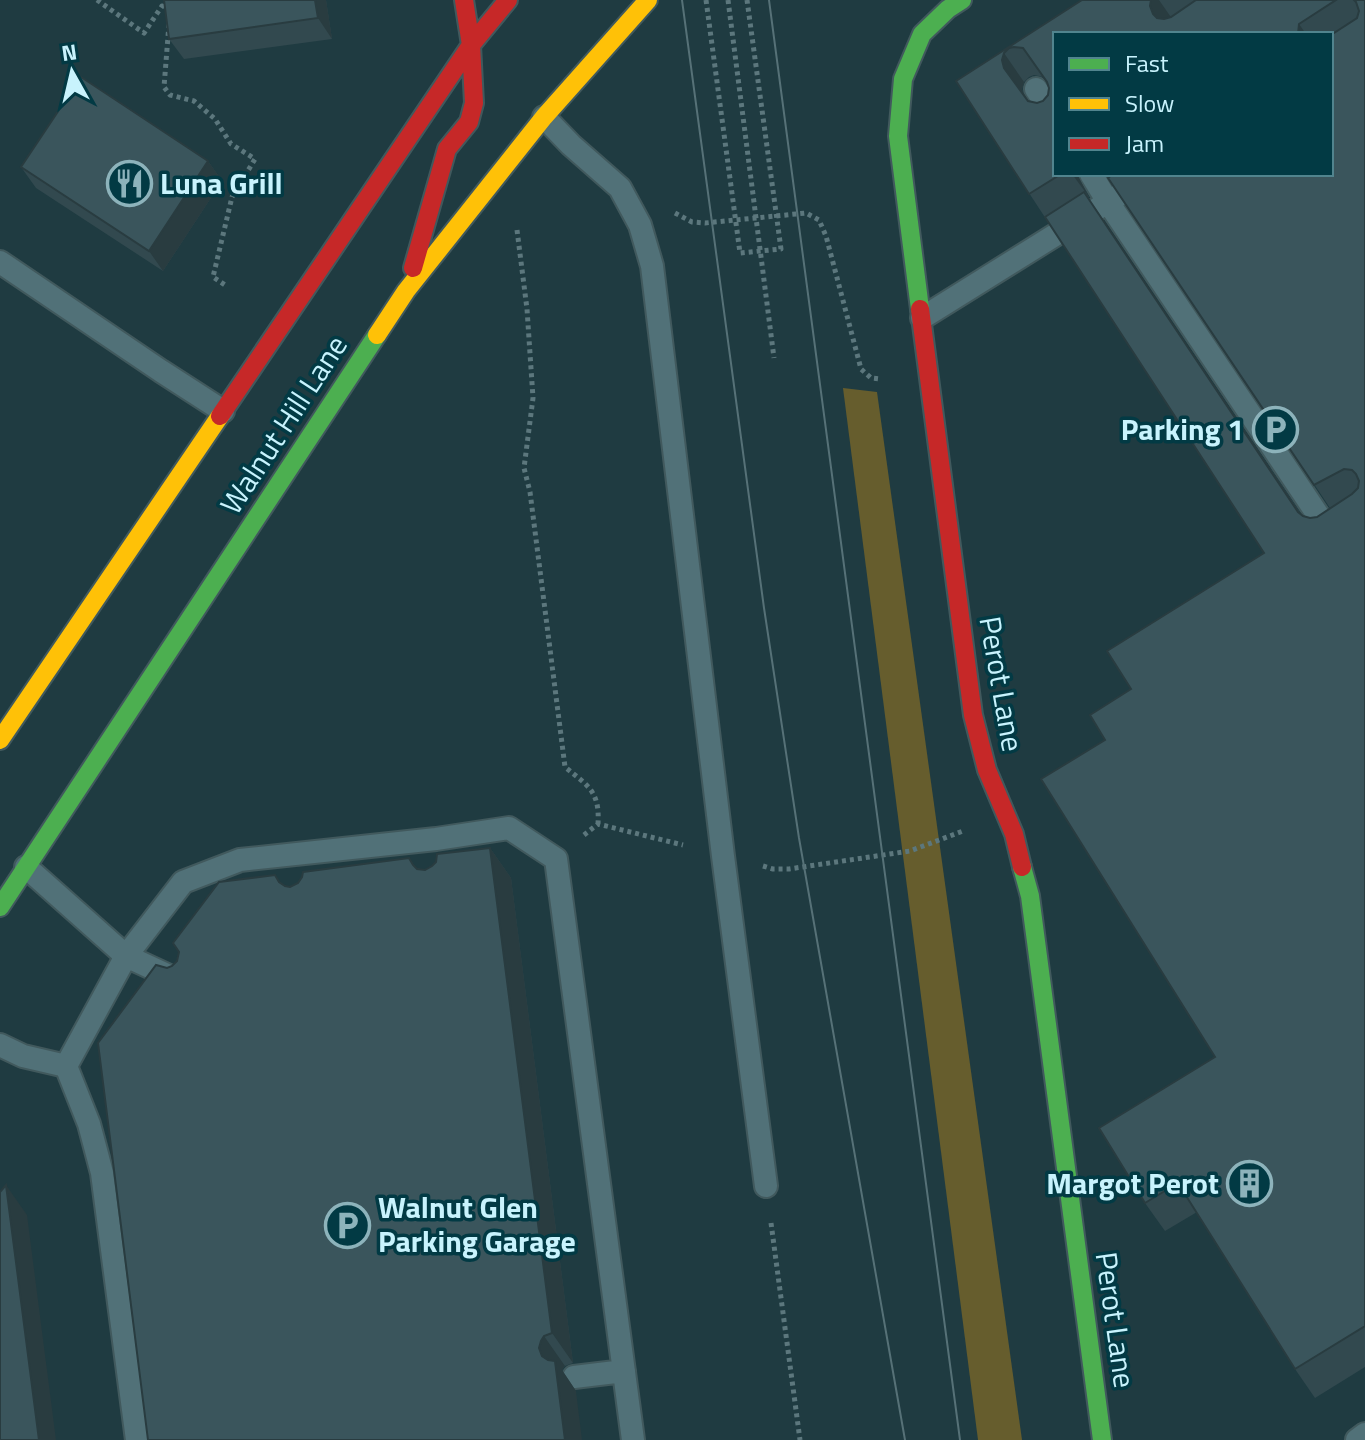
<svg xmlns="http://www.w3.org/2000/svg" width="1365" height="1440" font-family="'Titillium Web',sans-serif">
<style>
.green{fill:#665d2d}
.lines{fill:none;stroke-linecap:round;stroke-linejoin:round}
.lane-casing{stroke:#41595d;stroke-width:26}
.fast-casing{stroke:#41595d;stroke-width:22}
.slow-casing{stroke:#41595d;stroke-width:22}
.jam-casing{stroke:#41595d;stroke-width:22}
.path{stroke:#5c777d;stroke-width:5;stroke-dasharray:4 4;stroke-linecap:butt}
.lane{stroke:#517178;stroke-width:22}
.fast{stroke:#4caf50;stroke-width:18}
.slow{stroke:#ffc107;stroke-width:18}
.jam{stroke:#c62828;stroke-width:18}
.tram{stroke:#567177;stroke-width:2}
.path-bridge{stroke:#5c777d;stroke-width:5;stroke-dasharray:4 4;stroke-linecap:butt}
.wall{fill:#32494f;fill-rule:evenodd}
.shaded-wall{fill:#293c40}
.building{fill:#3a555c;stroke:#293c40;stroke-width:2;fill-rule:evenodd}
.labels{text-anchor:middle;stroke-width:7;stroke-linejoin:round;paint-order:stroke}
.poi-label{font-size:30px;font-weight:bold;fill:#c8f3fd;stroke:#023a44;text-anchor:start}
.street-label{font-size:30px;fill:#c8f3fd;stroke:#023a44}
</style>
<rect width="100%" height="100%" fill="#1f3b41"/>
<path class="green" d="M 843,388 L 877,392 L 1022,1440 L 978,1440 Z"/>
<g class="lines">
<defs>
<path id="lane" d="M 1036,89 L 1055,118
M 544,117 L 571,145 L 620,188 L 640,225 L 652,266 L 723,856 L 766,1186
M 1153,174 L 1108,202 L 1330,533 L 1365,511
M 0,262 L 161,371 L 223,411
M 922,318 L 1108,202 L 1091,174
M 26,867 L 126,956 L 182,982
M 0,1045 L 23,1056 L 66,1066 L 126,956 L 183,882 L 240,860 L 436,839 L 509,828 L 556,859 L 633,1440
M 66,1066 L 89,1124 L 102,1173 L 137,1440
M 574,1377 L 624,1371
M 1357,1440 L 1365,1434"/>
<path id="fast" d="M 920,309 L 898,136 L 903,79 L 922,34 L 948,9 L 962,0
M 1022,867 L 1030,896 L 1102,1440
M 0,907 L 377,335"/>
<path id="slow" d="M 377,335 L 406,291 L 544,117 L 648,0
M 0,740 L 220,416"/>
<path id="jam" d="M 413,268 L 447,149 L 469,122 L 474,103 L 471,45 L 464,0
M 920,309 L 973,715 L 987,770 L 1014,834 L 1022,867
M 220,416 L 471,45 L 508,0"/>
</defs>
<use href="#lane" class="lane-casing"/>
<use href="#fast" class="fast-casing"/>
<use href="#slow" class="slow-casing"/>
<use href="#jam" class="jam-casing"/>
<path class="path" d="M 97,0 L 144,33 L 162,6 L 168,7
M 728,0 L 774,358
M 169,24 L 164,87 L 170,95 L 194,101 L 215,119 L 231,144 L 255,159 L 232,197 L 213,277 L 225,285
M 675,213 L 692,222 L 705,223 L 806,213 L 819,220 L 826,236 L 861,369 L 871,378 L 880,379
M 517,230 L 527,309 L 533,398 L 524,468 L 530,492 L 565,767 C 588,786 600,791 598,824
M 584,835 L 598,824 L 683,845
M 763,866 L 773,869 L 789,869 L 910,851 L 963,831
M 771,1223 L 800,1440"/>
<use href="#lane" class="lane"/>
<use href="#fast" class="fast"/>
<use href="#slow" class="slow"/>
<use href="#jam" class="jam"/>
<path class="tram" d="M 682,0 L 764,608 L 799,838 L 905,1440
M 769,0 L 960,1440"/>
<path class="path-bridge" d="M 706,0 L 740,253 L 781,249 L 747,0"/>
</g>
<path class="wall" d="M 164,0 L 326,0 L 332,39 L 184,59 L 169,39 Z
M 1082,0 L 1365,0 L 1365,1367 L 1315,1398 L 1295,1369 L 1197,1212 L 1165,1231 L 1145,1203 L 1215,1057 L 1105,740 L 1131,689 L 1264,553 L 956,81 ZM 1055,34 L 1331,34 L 1331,174 L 1107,174 L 1330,508 L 1317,517 L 1310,518 L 1303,516 L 1301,514 L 1088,198 L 1089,197 L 1077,174 L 1055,174 ZM 1034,75 L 1043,77 L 1049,88 L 1048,95 L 1043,101 L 1037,103 L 1028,101 L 1024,96 L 1022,89 L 1024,82 L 1029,77 Z
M 208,161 L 222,181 L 163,271 L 36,188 L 21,167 Z
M 490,848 L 511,878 L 573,1363 L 565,1366 L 562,1370 L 576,1391 L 167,968 L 172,966 L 281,884 L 285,886 L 290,887 L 298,883 L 302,877 L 409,858 L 416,868 L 425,870 Z"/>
<path class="shaded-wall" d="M 315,0 L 326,0 L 332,39 L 318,18 Z
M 1151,0 L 1159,0 L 1175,23 L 1172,27 L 1153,14 L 1150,6 Z
M 1299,24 L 1306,34 L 1298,34 Z
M 1004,53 L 1024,82 L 1022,89 L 1024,97 L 1004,68 L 1002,60 Z
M 208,161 L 222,181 L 163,271 L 149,251 Z
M 1072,174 L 1077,174 L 1089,197 Z
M 1084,192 L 1104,221 L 1318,541 L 1298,512 Z
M 490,848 L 511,878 L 573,1363 L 552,1333 Z
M 6,1185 L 27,1215 L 56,1440 L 39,1440 Z
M 544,1336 L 565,1366 L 562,1370 L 576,1391 L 582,1440 L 565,1440 L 539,1348 L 541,1341 Z"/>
<path class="building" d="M 164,0 L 315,0 L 318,18 L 169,39 Z
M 1082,0 L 1151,0 L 1150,6 L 1153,14 L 1157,18 L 1164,19 L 1171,17 L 1196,0 L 1336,0 L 1299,24 L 1298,34 L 1055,34 L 1055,174 L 1061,174 L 1029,194 L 956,81 ZM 1014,47 L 1023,48 L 1047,82 L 1049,88 L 1048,95 L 1043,101 L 1037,103 L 1028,101 L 1004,68 L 1002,60 L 1004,53 L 1009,48 Z
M 1354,0 L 1365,0 L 1365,1326 L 1295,1369 L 1178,1183 L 1145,1203 L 1099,1128 L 1215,1057 L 1041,779 L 1105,740 L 1090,715 L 1131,689 L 1107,651 L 1264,553 L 1045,217 L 1084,192 L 1298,512 L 1303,516 L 1310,518 L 1317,517 L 1352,494 L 1358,488 L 1359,481 L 1356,474 L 1352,470 L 1344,469 L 1314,485 L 1108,178 L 1113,174 L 1331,174 L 1331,35 L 1357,18 L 1359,11 L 1356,2 Z
M 81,77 L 208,161 L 149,251 L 21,167 Z
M 490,848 L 552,1333 L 544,1336 L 541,1341 L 539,1348 L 542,1356 L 548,1360 L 555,1361 L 565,1440 L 148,1440 L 98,1043 L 156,965 L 167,968 L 172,966 L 177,961 L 179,952 L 173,943 L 219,882 L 275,875 L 279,882 L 285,886 L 290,887 L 298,883 L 302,877 L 303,872 L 409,858 L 413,865 L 417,869 L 425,870 L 432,866 L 436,862 L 437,854 Z
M 6,1185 L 39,1440 L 0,1440 L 0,1192 Z"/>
<defs>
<symbol id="restaurant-ring" viewBox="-11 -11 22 22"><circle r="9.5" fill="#023a44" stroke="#8db3bb" stroke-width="1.5"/><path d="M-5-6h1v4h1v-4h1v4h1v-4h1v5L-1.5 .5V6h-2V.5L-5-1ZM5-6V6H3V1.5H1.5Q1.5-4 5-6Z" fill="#8db3bb"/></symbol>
<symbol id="parking-ring" viewBox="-11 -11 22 22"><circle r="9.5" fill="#023a44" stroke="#8db3bb" stroke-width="1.5"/><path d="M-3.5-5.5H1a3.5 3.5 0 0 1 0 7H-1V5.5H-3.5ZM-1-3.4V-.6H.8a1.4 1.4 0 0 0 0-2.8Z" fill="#8db3bb"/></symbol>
<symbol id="building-ring" viewBox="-11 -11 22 22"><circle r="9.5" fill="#023a44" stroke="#8db3bb" stroke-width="1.5"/><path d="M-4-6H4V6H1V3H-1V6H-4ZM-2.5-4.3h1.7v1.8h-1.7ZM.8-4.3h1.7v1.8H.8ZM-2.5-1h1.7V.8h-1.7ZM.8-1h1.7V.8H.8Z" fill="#8db3bb"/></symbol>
</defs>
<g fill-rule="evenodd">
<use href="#restaurant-ring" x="104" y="158" width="51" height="51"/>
<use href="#parking-ring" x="1250" y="404" width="51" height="51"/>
<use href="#building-ring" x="1224" y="1158" width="51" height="51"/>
<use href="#parking-ring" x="322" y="1200" width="51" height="51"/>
</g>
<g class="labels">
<g class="poi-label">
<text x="160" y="194">Luna Grill</text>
<text x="1244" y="440" text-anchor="end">Parking 1</text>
<text x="1219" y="1194" text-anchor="end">Margot Perot</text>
<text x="378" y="1218">Walnut Glen<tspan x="378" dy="34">Parking Garage</tspan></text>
</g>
<g class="street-label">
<text transform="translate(284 425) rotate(-57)" y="10">Walnut Hill Lane</text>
<text transform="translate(1001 684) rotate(80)" y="10">Perot Lane</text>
<text transform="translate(1115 1320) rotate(82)" y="10">Perot Lane</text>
</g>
</g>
<rect x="1053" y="32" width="280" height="144" fill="#023a44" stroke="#51848e" stroke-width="2"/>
<rect x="1069" y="58" width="40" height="12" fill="#4caf50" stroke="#51848e" stroke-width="2"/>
<text x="1125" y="72" font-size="24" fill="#c8f3fd">Fast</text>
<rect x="1069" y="98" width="40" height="12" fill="#ffc107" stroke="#51848e" stroke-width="2"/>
<text x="1125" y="112" font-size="24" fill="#c8f3fd">Slow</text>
<rect x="1069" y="138" width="40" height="12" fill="#c62828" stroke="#51848e" stroke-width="2"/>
<text x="1125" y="152" font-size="24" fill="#c8f3fd">Jam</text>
<g transform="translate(72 72) rotate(352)" stroke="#023a44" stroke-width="6" paint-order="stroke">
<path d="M0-6L14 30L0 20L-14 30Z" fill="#c8f3fd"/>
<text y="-12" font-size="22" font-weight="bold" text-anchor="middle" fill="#c8f3fd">N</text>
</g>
</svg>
